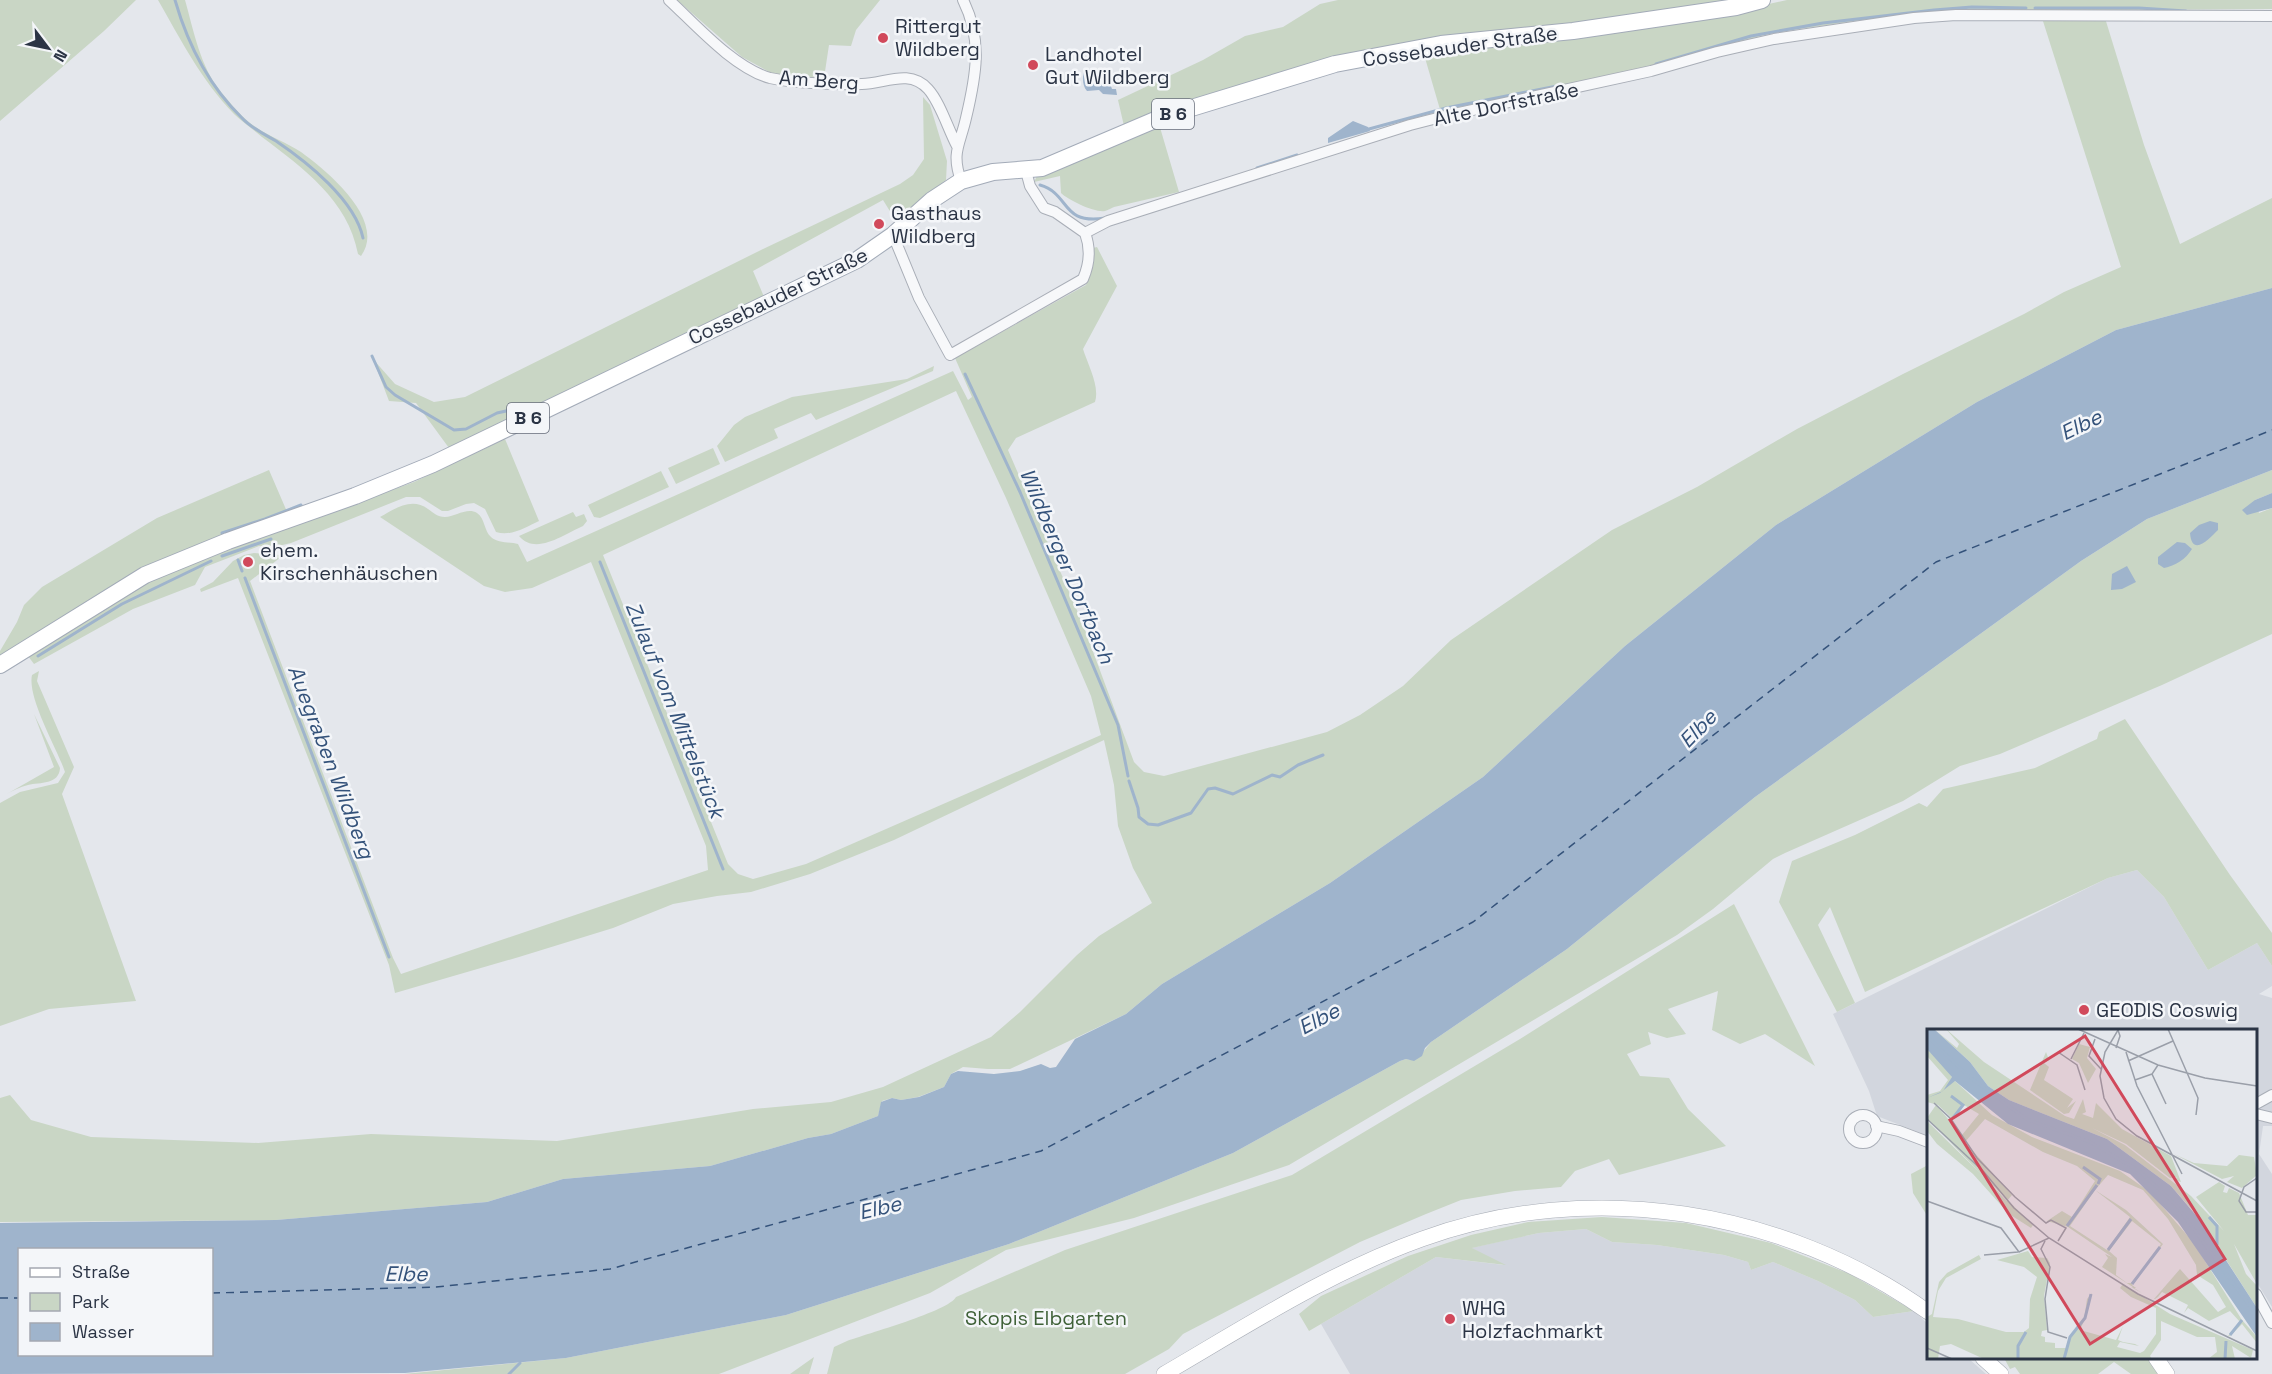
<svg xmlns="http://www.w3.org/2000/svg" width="2272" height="1374" font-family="'Space Grotesk',sans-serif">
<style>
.built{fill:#d2d6de}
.green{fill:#c9d6c5;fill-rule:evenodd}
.water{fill:#9fb4cc;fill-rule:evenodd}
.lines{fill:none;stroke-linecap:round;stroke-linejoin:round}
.stream{stroke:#9fb4cc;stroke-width:3}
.ferry{stroke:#34527a;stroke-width:1.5;stroke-dasharray:8 6;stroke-linecap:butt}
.minor-casing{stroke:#a9aeb7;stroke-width:12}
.secondary-casing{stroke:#a9aeb7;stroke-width:16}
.primary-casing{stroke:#a3abb8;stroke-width:18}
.minor{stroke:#f7f8fa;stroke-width:10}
.secondary{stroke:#fff;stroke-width:15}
.primary{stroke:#fff;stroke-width:16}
.poi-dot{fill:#d1495b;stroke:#f4f6f9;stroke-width:2}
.labels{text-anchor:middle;stroke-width:5;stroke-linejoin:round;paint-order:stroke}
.shield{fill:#f4f6f9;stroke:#676e7b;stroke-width:1.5}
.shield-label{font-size:18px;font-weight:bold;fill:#2b3445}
.poi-label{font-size:20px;fill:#2b3445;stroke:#f4f6f9;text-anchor:start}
.street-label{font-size:20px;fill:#2b3445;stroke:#f4f6f9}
.park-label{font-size:20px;fill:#3f6138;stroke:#f4f6f9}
.water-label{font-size:21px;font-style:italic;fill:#34527a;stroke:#f4f6f9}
.inset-river{fill:none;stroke:#9fb4cc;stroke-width:3}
.inset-road{fill:none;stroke:#9a9fa9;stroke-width:1.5}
.view{fill:#d1495b;fill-opacity:0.15;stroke:#d1495b;stroke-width:3}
.inset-edge{fill:none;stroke:#2b3445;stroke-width:3}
</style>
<rect width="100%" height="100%" fill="#e4e7ec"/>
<path class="built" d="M 2137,870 L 2164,897 L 2208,970 L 2257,943 L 2272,966 L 2272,986 L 2259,994 L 2272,998 L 2272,1126 L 2263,1126 L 2259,1154 L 2272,1174 L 2272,1307 L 2256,1281 L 2256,1030 L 1928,1030 L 1928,1136 L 1877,1116 L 1869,1091 L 1833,1014 L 2108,878 Z
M 1586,1229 L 1612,1242 L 1657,1245 L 1724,1255 L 1748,1262 L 1751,1270 L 1773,1262 L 1818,1281 L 1855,1300 L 1873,1317 L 1914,1311 L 1928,1324 L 1928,1358 L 1968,1358 L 1986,1374 L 1350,1374 L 1321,1324 L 1436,1257 L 1504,1265 L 1471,1248 L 1539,1233 Z"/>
<path class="green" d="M 0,0 L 136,0 L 104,31 L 0,121 Z
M 158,0 L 185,0 C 194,32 200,66 221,92 C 231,104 244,120 257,128 C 271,137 287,143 301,152 C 327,171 387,220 361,256 L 358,254 C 348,200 303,168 262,137 C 253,129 242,122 234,114 C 201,80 181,40 158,0 Z
M 677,0 L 880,0 L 856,30 L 851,46 L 829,45 L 824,78 L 773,74 L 742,57 Z
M 1338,0 L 1740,0 L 1576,26 L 1439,39 L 1124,126 L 1118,100 L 1203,60 L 1245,36 L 1283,27 L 1320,4 Z
M 1787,0 L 2272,0 L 2272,9 L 1942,11 L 1871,19 L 1771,33 L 1646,69 L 1441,113 L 1423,51 L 1737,11 Z
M 2042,18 L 2105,18 L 2144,145 L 2180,244 L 2272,198 L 2272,288 L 2116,330 L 1977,402 L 1776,525 L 1625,646 L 1483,777 L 1330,883 L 1162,984 L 1126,1014 L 1010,1069 L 988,1069 L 963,1067 L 951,1074 L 944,1087 L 918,1097 L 901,1100 L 892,1098 L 882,1101 L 878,1116 L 831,1134 L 808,1138 L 710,1166 L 563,1179 L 487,1202 L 276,1220 L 0,1222 L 0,1098 L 10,1095 L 31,1120 L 91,1137 L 258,1143 L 371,1134 L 557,1141 L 753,1109 L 831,1102 L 883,1087 L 991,1037 L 1020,1012 L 1077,955 L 1099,936 L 1152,903 L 1133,868 L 1118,826 L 1114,785 L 1104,740 L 894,840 L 810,874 L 751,892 L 717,896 L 673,904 L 613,928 L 519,957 L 395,993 L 389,965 L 238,578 L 201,592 L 200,589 L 213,582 L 233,561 L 244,555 L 254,553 L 280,555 L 281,557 L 250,581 L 393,958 L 401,974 L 708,870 L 706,846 L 591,562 L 532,588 L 505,592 L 484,586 L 380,517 C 396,508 412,497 428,509 C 434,513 437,517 445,517 C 455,517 467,507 477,513 C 485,518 484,531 491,537 C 497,543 510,542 518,544 L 527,562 L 953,371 L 968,400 L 972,397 L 955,358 L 1086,285 C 1092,272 1095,262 1093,248 L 1097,247 L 1117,286 L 1083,349 C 1088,365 1100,386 1095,402 L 1016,438 L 1008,450 L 1082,622 L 1134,762 L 1144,772 L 1164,776 L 1327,732 L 1360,715 L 1403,686 L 1451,640 L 1612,530 L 1697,487 L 1797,429 L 1903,374 L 2024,314 L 2064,292 L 2121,267 ZM 956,391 L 1006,498 L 1091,696 L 1101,735 L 806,864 L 753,879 L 738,874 L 728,864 L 603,555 Z
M 923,97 L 930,105 L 947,161 L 946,180 L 896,221 L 883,200 L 753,271 L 765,299 L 449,448 L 416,403 L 389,401 L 373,359 L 395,384 L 434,402 L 465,397 L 761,250 L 900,184 L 913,175 L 924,159 Z
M 1159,124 L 1179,192 L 1114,207 C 1111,208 1109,210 1105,211 C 1095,213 1068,200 1061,193 L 1060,176 L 1034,182 L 1037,176 Z
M 934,366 L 933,371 L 816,420 L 811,413 L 774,429 L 778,438 L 725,462 L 717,446 L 734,425 L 745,417 L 792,397 L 907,379 Z
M 505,439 L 539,521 C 526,527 511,537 496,532 L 485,509 L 474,503 L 466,504 L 448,511 L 442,511 L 420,497 L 406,497 L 291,543 L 274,547 L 259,546 L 205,567 L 195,585 L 133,609 L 34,664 L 28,656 L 148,581 L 180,567 L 414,482 Z
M 713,448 L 720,464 L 676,484 L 668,468 Z
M 269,470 L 288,514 L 175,554 L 136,571 L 0,656 L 0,651 L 17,622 L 24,605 L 42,587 L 157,518 Z
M 2272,470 L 2272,493 L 2255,500 L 2259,513 L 2272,508 L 2272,634 L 2162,685 L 2000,754 L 1960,766 L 1903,801 L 1785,853 L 1773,859 L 1713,909 L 1677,935 L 1289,1165 L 1134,1218 L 1006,1250 L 930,1293 L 719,1374 L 404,1374 L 566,1358 L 786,1315 L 1009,1244 L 1233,1153 L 1400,1061 L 1406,1059 L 1411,1060 L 1423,1052 L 1431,1042 L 1567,949 L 1755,797 L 2081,561 L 2147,519 Z
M 661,471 L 669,487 L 600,518 L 594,517 L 588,505 Z
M 573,512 L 576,517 L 584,514 L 587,521 L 583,526 C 564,534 536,556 519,536 Z
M 39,671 L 37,681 L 74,767 L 62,794 L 136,1001 L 49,1009 L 0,1026 L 0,803 L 20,792 L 58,783 L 65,772 C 57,748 27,698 32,675 Z
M 34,714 L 60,768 C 59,785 40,782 28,785 C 20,787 12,791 5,795 L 54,767 Z
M 2125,719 L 2230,875 L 2272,933 L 2272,966 L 2257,943 L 2208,970 L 2164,897 L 2137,870 L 2108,878 L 1865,992 L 1830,907 L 1818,925 L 1855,1003 L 1837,1012 L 1779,902 L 1792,861 L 1855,835 L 1919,803 L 1927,807 L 1943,789 L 2035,768 L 2097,739 L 2099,732 Z
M 1734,904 L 1815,1066 L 1765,1034 L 1740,1044 L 1712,1030 L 1718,991 L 1668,1009 L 1686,1034 L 1667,1038 L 1648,1032 L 1651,1044 L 1627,1054 L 1640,1076 L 1669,1078 L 1688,1109 L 1726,1146 L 1619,1175 L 1609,1159 L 1575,1171 L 1561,1187 L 1515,1191 L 1461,1200 L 1426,1214 L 1360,1242 L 1183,1334 L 1169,1349 L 1125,1374 L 827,1374 L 834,1347 L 847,1341 C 866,1334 949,1311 956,1297 L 1065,1250 L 1292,1175 L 1520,1039 Z
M 1928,1165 L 1928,1217 L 1913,1193 L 1911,1174 Z
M 1602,1217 L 1686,1223 L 1771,1243 L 1850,1274 L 1914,1311 L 1873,1317 L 1855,1300 L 1818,1281 L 1773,1262 L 1751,1270 L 1748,1262 L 1724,1255 L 1657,1245 L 1612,1242 L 1586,1229 L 1539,1233 L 1472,1248 L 1506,1265 L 1436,1257 L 1309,1331 L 1299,1314 L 1321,1296 L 1408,1256 L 1471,1235 L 1528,1222 Z
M 814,1357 L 809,1374 L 790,1374 Z
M 2004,1358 L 2150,1358 L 2160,1374 L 2131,1374 L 2114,1362 L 2098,1374 L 2020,1374 L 2015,1367 L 2010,1369 Z"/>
<path class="water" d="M 1085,69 L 1090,69 L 1096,79 L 1108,78 L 1112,89 L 1116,89 L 1117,95 L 1103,94 L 1099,90 L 1087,91 C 1082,85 1082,76 1085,69 Z
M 1353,121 L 1368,127 L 1370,131 L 1328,143 L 1328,138 Z
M 2272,288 L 2272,470 L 2147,519 L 2081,561 L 1755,797 L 1567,949 L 1431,1042 L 1425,1048 L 1422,1056 L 1414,1061 L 1406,1059 L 1400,1061 L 1233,1153 L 1009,1244 L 786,1315 L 566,1358 L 405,1373 L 0,1374 L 0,1223 L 276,1220 L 487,1202 L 563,1179 L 710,1166 L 808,1138 L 831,1134 L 878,1116 L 881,1102 L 892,1098 L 901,1100 L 919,1097 L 944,1087 L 951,1074 L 958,1071 L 994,1074 L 1020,1071 L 1041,1064 L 1050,1068 L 1056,1067 L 1075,1039 L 1126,1014 L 1162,984 L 1330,883 L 1483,777 L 1625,646 L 1776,525 L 1977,402 L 2116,330 ZM 20,1250 L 212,1250 L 212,1354 L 20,1354 Z
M 2272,493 L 2272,508 L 2247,515 L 2242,510 L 2255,500 Z
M 2210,521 L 2218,523 L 2218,530 C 2210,538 2192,558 2190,533 L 2199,525 Z
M 2177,542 L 2185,543 L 2192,549 C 2186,559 2175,566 2164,568 L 2158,564 L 2158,557 Z
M 2127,566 L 2136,582 L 2122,589 L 2111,590 L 2112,574 Z"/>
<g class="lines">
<path class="stream" d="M 175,0 C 188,45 208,85 242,118 C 251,128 264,134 276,141 C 307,162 355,200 363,238
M 2035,8 L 2139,8 L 2186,11
M 1656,64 L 1751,36 L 1823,23 L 1934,10 L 1972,7 L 2026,8
M 1369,129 L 1446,108 L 1557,86
M 1257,168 L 1297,155
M 1040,185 C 1071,194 1060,225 1105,218
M 372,356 L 386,387 L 395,395 L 454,430 L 466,429 L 497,413 L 515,409
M 965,374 L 1020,492 L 1118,725 L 1128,776
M 222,533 L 265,519 L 301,505
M 222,556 L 271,539
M 238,560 L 242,571
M 600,562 L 723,869
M 245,578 L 389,957
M 38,656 L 122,604 L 211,561
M 1129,781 L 1138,808 L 1139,817 L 1148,824 L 1158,825 L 1191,813 L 1208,789 L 1215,788 L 1233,794 L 1272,775 L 1280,777 L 1298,765 L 1323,755
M 509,1374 L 520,1363"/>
<path class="ferry" d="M 212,1293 L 436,1287 L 610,1269 L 1041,1151 L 1473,922 L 1936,562 L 2272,430
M 0,1298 L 20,1298"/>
<defs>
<path id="minor" d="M 669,0 C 696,25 734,68 770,78 C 792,83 838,85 862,84 C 884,84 909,68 928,89 C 940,102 948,129 957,146
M 1026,171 L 1030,186 L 1044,208 L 1055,212 L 1085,233
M 961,181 C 951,152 960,145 966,118 C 976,76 983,40 963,0
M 1085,233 L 1108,221 L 1410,125 L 1445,116 L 1651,71 L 1717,52 L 1774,39 L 1914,18 L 1956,15 L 2272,16
M 893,235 L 919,298 L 950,355 L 1083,279 C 1090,263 1091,249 1085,233
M 2256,1104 L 2272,1095
M 2256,1114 L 2272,1118
M1849 1129a14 14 0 1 1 28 0a14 14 0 1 1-28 0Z
M 1876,1126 L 1899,1131 L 1928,1142
M 2256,1294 L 2272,1323"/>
<path id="secondary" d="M 1983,1358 L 2001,1374
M 2156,1358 L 2167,1374
M 1164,1374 C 1248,1325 1330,1272 1422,1239 C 1590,1178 1784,1209 1928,1312"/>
<path id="primary" d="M 0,665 L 145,575 L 228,541 L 355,496 L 433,464 L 857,260 L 893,235 L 932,200 L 961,181 L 993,172 L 1042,168 L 1162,117 L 1335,64 L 1441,44 L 1573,31 L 1736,7 L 1762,0"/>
</defs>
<use href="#minor" class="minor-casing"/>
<use href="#secondary" class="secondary-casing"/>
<use href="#primary" class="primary-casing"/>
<use href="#minor" class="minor"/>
<use href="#secondary" class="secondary"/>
<use href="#primary" class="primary"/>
</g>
<g class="poi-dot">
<circle cx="883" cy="38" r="6"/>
<circle cx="1033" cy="65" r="6"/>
<circle cx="879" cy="224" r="6"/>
<circle cx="248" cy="562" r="6"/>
<circle cx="2084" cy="1010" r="6"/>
<circle cx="1450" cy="1319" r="6"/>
</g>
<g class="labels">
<g class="shield">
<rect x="1152" y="99" width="42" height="30" rx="4.5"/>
<rect x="507" y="403" width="42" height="30" rx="4.5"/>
</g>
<g class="shield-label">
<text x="1173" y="120">B 6</text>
<text x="528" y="424">B 6</text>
</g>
<g class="poi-label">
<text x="895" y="33">Rittergut<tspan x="895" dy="23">Wildberg</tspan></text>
<text x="1045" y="61">Landhotel<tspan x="1045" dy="23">Gut Wildberg</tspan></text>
<text x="891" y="220">Gasthaus<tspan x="891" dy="23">Wildberg</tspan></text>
<text x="260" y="557">ehem.<tspan x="260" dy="23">Kirschenhäuschen</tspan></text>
<text x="2096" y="1017">GEODIS Coswig</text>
<text x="1462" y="1315">WHG<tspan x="1462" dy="23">Holzfachmarkt</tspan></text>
</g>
<g class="street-label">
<text transform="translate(1460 46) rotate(-8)" y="7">Cossebauder Straße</text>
<text transform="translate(819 80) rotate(4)" y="7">Am Berg</text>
<text transform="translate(1506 104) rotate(-12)" y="7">Alte Dorfstraße</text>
<text transform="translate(778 296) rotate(-26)" y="7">Cossebauder Straße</text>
</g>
<g class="park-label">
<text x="1046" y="1325">Skopis Elbgarten</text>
</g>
<g class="water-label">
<text transform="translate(2081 425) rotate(-26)" y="7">Elbe</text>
<text transform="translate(1067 566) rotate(67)" y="7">Wildberger Dorfbach</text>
<text transform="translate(675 710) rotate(68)" y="7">Zulauf vom Mittelstück</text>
<text transform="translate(1698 729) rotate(-46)" y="7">Elbe</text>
<text transform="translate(331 762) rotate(69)" y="7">Auegraben Wildberg</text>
<text transform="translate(1319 1019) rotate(-28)" y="7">Elbe</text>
<text transform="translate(880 1208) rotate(-13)" y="7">Elbe</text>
<text x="406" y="1281">Elbe</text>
</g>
</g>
<g transform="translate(1927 1029)">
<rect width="330" height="330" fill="#e4e7ec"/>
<path d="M 7,0 L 30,19 L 32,15 L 19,0 L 57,33 L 138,87 L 147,90 L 156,70 L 159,83 L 155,85 L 166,89 L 169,74 L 195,100 L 244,127 L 254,153 L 246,151 L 250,148 L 243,149 L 199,115 L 165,99 L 198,116 L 264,167 L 297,202 L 269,168 L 292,153 L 298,157 L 296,163 L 300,164 L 302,159 L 312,164 L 321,186 L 330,186 L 330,255 L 307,215 L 319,245 L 330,257 L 330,279 L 273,190 L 244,157 L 180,110 L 82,71 L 61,57 L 43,33 ZM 152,15 L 163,18 L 160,29 L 169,40 L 161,54 L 152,34 L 145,30 ZM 0,20 L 18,37 L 25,48 L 23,54 L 28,52 L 65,86 L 105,108 L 193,142 L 223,163 L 266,213 L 315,291 L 330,308 L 330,314 L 315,295 L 303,307 L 301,307 L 313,293 L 303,282 L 282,292 L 261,279 L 257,284 L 261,276 L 235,263 L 231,268 L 228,270 L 227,270 L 253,240 L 291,283 L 299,278 L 286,256 L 270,246 L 269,236 L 241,190 L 216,161 L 181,146 L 168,161 L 199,181 L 236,215 L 205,256 L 209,259 L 204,258 L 215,264 L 175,238 L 181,229 L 178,225 L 185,228 L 141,198 L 120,192 L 135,182 L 145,188 L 168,152 L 150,137 L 116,123 L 58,90 L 38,113 L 85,166 L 80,172 L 0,89 L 9,76 L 35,106 L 52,85 L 37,76 L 26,90 L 11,76 L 0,73 L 0,66 L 13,62 L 21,51 L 0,27 ZM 168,161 L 203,188 L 180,221 L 143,197 ZM 205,192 L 234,215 L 205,254 L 200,254 L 189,246 L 190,229 L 182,222 ZM 119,23 L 122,31 L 117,34 L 122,38 L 117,51 L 146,70 L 140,79 L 149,72 L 142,84 L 137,85 L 103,61 ZM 0,92 L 106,196 L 104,199 L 82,185 L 46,145 L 10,115 L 0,102 ZM 247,125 L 267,134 L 300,137 L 312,126 L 327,128 L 330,146 L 315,159 L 300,153 L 307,147 L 295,150 ZM 101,222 L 105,228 L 120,229 L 123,234 L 117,267 L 120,301 L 115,302 L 114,307 L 118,308 L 118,313 L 128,314 L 128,319 L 139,319 L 142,308 L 157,291 L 160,270 L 165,264 L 160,285 L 153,301 L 189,311 L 196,297 L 191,311 L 196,313 L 208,315 L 212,317 L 193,313 L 190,318 L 213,324 L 217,322 L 229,305 L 229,279 L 204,268 L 193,259 L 196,255 L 243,285 L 326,321 L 324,329 L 305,317 L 308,330 L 281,330 L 290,323 L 288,308 L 270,308 L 234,292 L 234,311 L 223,327 L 225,330 L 57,330 L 24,315 L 13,317 L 11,330 L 0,330 L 0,288 L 5,285 L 12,253 L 20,244 L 52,226 L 54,230 L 19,249 L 11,262 L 6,288 L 31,290 L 79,303 L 97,303 L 102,299 L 103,270 L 110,248 L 97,238 L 70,231 Z" fill="#c9d6c5" fill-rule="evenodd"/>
<path d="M 0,0 L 7,0 L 43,33 L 61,57 L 82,71 L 180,110 L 244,157 L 273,191 L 330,279 L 330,308 L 251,193 L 203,145 L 81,95 L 28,52 L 13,64 L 0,69 L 16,62 L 25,48 L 0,20 Z" fill="#9fb4cc"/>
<path class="inset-river" d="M 0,7 L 40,46 L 99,90 L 163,113 L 212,142 L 250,177 L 330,287M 24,67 L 36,76 L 26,89M 156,138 L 173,150 L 171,155M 282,188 L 290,197 L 290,216M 140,197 L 170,156M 181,221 L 204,190M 205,255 L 233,218M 303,306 L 315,291M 91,330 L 91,317 L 99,303M 137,330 L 143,308 L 158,289 L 164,265M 298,330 L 299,312"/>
<path class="inset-road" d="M 151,0 L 231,36 L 278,49 L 330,57M 241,0 L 271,69 L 269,86M 168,10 L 162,27 L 174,40M 189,19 L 193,7 L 191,1 L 178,23 L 173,47 L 177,69 L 189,90 L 210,107 L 330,172M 131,23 L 150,36 L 158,61M 199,23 L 210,57 L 255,145M 144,30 L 157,4M 201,32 L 246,12M 231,36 L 225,45 L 239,75M 208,51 L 225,45M 7,74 L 24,90 L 50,129 L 88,168 L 119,194 L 124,191 L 139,199 L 131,212M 0,90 L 57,143 L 87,179 L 122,209 L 211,265 L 330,322M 330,149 L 317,158 L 312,172 L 319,183 L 330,183M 0,172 L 74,199 L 92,223 L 122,209M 118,212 L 114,220 L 123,238 L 118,270 L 121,303 L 140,309M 57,226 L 91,223M 0,319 L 25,330"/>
<path class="view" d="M 158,7 L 298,230 L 163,315 L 23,91 Z"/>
<rect width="330" height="330" class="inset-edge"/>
</g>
<rect x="18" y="1248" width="195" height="108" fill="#f4f6f9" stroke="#a4a8b1" stroke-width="1.5"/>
<rect x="30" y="1268" width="30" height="9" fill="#ffffff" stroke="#a4a8b1" stroke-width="1.5"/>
<text x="72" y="1278" font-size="18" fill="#2b3445">Straße</text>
<rect x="30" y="1293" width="30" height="18" fill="#c9d6c5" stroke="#a4a8b1" stroke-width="1.5"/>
<text x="72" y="1308" font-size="18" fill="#2b3445">Park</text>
<rect x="30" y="1323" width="30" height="18" fill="#9fb4cc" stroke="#a4a8b1" stroke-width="1.5"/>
<text x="72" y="1338" font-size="18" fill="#2b3445">Wasser</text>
<g transform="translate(48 48) rotate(122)" stroke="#f4f6f9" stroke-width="4.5" paint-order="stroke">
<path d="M0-4.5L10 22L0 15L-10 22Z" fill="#2b3445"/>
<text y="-9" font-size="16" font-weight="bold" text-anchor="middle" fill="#2b3445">N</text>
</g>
</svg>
